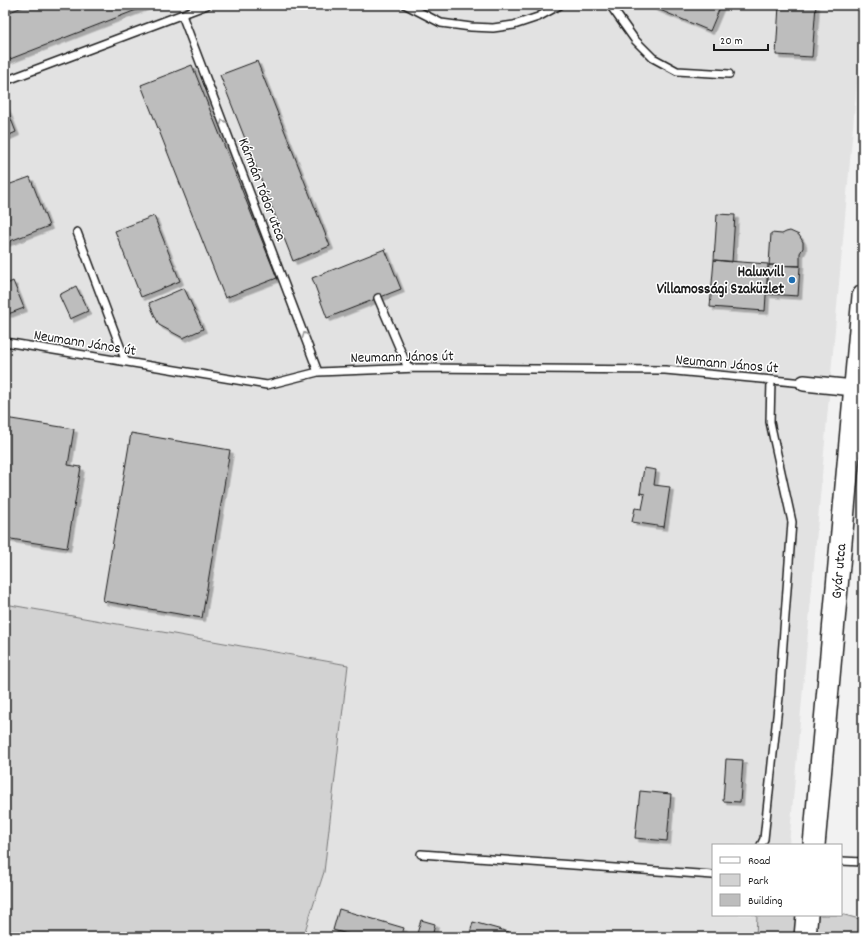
<svg xmlns="http://www.w3.org/2000/svg" width="868" height="942" font-family="Dekko,sans-serif">
<style>
.built{fill:#e2e2e2}
.green{fill:#d2d2d2;stroke:#777}
.building{fill:#bdbdbd;stroke:#1c1c1c;filter:url(#shadow)}
.lines{fill:none;stroke-linecap:round;stroke-linejoin:round}
.lane-casing{stroke:#1c1c1c;stroke-width:10}
.street-casing{stroke:#1c1c1c;stroke-width:18}
.secondary-casing{stroke:#1c1c1c;stroke-width:24}
.lane{stroke:#fff;stroke-width:7}
.street{stroke:#fff;stroke-width:15}
.secondary{stroke:#fff;stroke-width:21}
.oneway{stroke:#999}
.poi-dot{fill:#1f6fb2;stroke:#fff;stroke-width:1.5}
.labels{text-anchor:middle;stroke-width:3;stroke-linejoin:round;paint-order:stroke}
.street-label{font-size:15px;fill:#1c1c1c;stroke:#fff}
.poi-label{font-size:15px;font-weight:bold;fill:#1c1c1c;stroke:#fff;text-anchor:end}
</style>
<defs>
<filter id="shadow"><feDropShadow dx="3.5" dy="3.5" stdDeviation="0" flood-color="#0004"/></filter>
</defs>
<rect width="100%" height="100%" fill="#f2f2f2"/>
<filter id="ink" filterUnits="userSpaceOnUse"><feTurbulence type="fractalNoise" baseFrequency=".025" numOctaves="2"/><feDisplacementMap in="SourceGraphic" scale="8" xChannelSelector="R" yChannelSelector="G"/><feConvolveMatrix kernelMatrix="1 2 1 2 8 2 1 2 1" color-interpolation-filters="sRGB"/></filter>
<g filter="url(#ink)">
<path class="built" d="M 5,5 L 863,5 L 863,15 L 789,845 L 713,845 L 713,915 L 757,915 L 756,937 L 303,937 L 324,872 L 348,665 L 5,604 Z"/>
<path class="green" d="M 5,604 L 348,665 L 324,872 L 303,937 L 5,937 Z
M 841,914 L 863,920 L 863,937 L 756,937 L 757,915 L 841,915 Z"/>
<path class="building" d="M 27,5 L 149,5 L 5,61 L 5,14 Z
M 648,5 L 721,5 L 710,31 Z
M 779,5 L 816,5 L 812,57 L 776,55 Z
M 257,61 L 330,246 L 293,261 L 220,75 Z
M 192,65 L 277,278 L 225,298 L 141,85 Z
M 5,104 L 16,132 L 5,137 Z
M 30,177 L 49,226 L 5,243 L 5,186 Z
M 717,214 L 735,215 L 732,262 L 714,260 Z
M 154,216 L 180,281 L 141,297 L 115,231 Z
M 790,231 L 799,235 L 803,242 L 803,248 L 800,253 L 800,266 L 769,265 L 771,233 L 782,234 L 786,232 Z
M 385,249 L 401,289 L 327,318 L 312,278 Z
M 714,260 L 768,264 L 765,311 L 710,307 Z
M 769,265 L 800,266 L 798,296 L 767,294 Z
M 13,281 L 24,308 L 8,314 L 5,306 L 5,285 Z
M 76,286 L 88,311 L 70,319 L 59,295 Z
M 184,288 L 203,329 L 183,338 L 159,325 L 149,303 Z
M 5,418 L 74,429 L 68,465 L 81,467 L 67,548 L 5,538 Z
M 131,433 L 230,450 L 202,618 L 103,601 Z
M 644,468 L 656,470 L 654,485 L 670,487 L 664,527 L 632,522 L 635,508 L 642,509 L 645,494 L 640,493 Z
M 726,759 L 743,760 L 740,802 L 723,801 Z
M 640,791 L 671,794 L 667,841 L 635,838 Z
M 339,909 L 404,928 L 401,937 L 358,937 L 333,930 Z
M 421,920 L 435,924 L 432,937 L 416,937 Z
M 473,922 L 509,932 L 507,937 L 469,937 Z"/>
<g class="lines">
<defs>
<path id="lane" d="M 406,5 L 441,23 L 471,27 L 493,28 L 514,25 L 538,17 L 560,5
M 610,5 L 635,40 L 653,58 L 677,71 L 729,74
M 182,15 L 318,372
M 5,81 L 207,5
M 77,232 L 126,362
M 378,298 L 408,368
M 5,342 L 267,385 L 318,372 L 418,368 L 665,370 L 804,383
M 761,845 L 764,839 L 779,697 L 792,522 L 770,422 L 771,380
M 421,854 L 713,875
M 841,861 L 863,862"/>
<path id="street" d="M 804,383 L 854,388"/>
<path id="secondary" d="M 814,845 C 832,662 845,479 863,296
M 805,937 L 807,915"/>
</defs>
<use href="#lane" class="lane-casing"/>
<use href="#street" class="street-casing"/>
<use href="#secondary" class="secondary-casing"/>
<use href="#lane" class="lane"/>
<use href="#street" class="street"/>
<use href="#secondary" class="secondary"/>
</g>
<defs><path id="oneway-chevron" d="M-2-3.5L2.5 0L-2 3.5" fill="none" stroke-width="1.6" stroke-linecap="round" stroke-linejoin="round"/></defs>
<g class="oneway">
<use href="#oneway-chevron" transform="translate(223 122) rotate(-111)"/>
<use href="#oneway-chevron" transform="translate(305 335) rotate(-111)"/>
</g>
</g>
<circle class="poi-dot" cx="792" cy="280" r="4"/>
<g class="labels">
<g class="street-label">
<text transform="translate(263 189) rotate(69)" y="5">Kármán Tódor utca</text>
<text transform="translate(85 342) rotate(9)" y="5">Neumann János út</text>
<text transform="translate(402 356) rotate(-1)" y="5">Neumann János út</text>
<text transform="translate(727 363) rotate(5)" y="5">Neumann János út</text>
<text transform="translate(838 571) rotate(-85)" y="5">Gyár utca</text>
</g>
<g class="poi-label">
<text x="784" y="276">Haluxvill<tspan x="784" dy="17">Villamossági Szaküzlet</tspan></text>
</g>
</g>
<rect width="868" height="942" fill="none" stroke="#fff" stroke-width="20"/>
<rect x="10" y="10" width="848" height="922" fill="none" stroke="#1c1c1c" stroke-width="1.5" filter="url(#ink)"/>
<rect x="712" y="844" width="130" height="72" fill="#ffffff" stroke="#a4a4a4"/>
<rect x="720" y="857" width="20" height="6" fill="#ffffff" stroke="#a4a4a4"/>
<text x="748" y="864" font-size="12" fill="#1c1c1c">Road</text>
<rect x="720" y="874" width="20" height="12" fill="#d2d2d2" stroke="#a4a4a4"/>
<text x="748" y="884" font-size="12" fill="#1c1c1c">Park</text>
<rect x="720" y="894" width="20" height="12" fill="#bdbdbd" stroke="#a4a4a4"/>
<text x="748" y="904" font-size="12" fill="#1c1c1c">Building</text>
<path d="M714 44v6h54v-6" fill="none" stroke="#1c1c1c" stroke-width="2"/>
<text x="720" y="44" font-size="12" fill="#1c1c1c" stroke="#ffffff" stroke-width="3" paint-order="stroke">20 m</text>
</svg>
